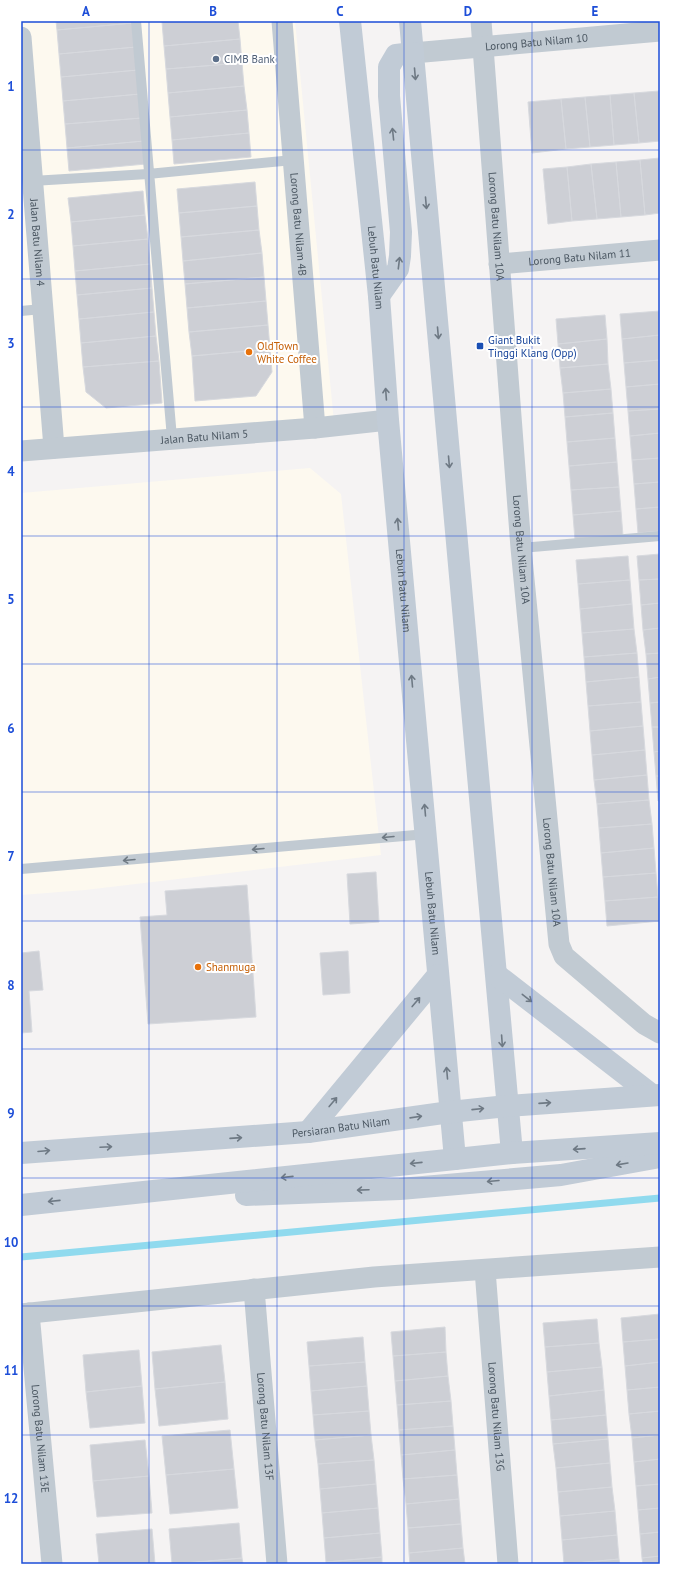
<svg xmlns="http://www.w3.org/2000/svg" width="681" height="1585" font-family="'PT Sans',sans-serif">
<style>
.commercial{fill:#fdf9ef}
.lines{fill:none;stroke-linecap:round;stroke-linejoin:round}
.stream{stroke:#90daee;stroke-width:7}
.building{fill:#cdcfd5;stroke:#d7d9de}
.service{stroke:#c1cad2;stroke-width:10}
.minor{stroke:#c1cad2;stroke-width:21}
.secondary{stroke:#c1cbd6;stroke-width:22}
.oneway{stroke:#6e7984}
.oneway2{stroke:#6e7983}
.grid{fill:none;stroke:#1d4ed8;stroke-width:1;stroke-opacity:0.55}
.service-dot{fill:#5c6f8a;stroke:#fff;stroke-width:1.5}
.transit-dot{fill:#1a4fb4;stroke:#fff;stroke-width:1.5}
.food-dot{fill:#e8710a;stroke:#fff;stroke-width:1.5}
.labels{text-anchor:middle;stroke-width:4;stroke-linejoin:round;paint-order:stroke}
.street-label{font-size:11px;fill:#4a5661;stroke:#fff}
.service-label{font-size:11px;fill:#4e5e75;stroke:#fff;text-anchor:start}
.transit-label{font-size:11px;fill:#164399;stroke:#fff;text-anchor:start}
.food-label{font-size:11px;fill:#c56008;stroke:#fff;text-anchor:start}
.neatline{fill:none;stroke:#1d4ed8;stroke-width:1.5}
.grid-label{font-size:13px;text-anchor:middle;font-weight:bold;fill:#1d4ed8}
</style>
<rect width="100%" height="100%" fill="#f5f3f3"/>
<path class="commercial" d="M 21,21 L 295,21 L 334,422 L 21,452 Z
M 310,468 L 341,494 L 381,855 L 85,890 L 21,895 L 21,493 Z"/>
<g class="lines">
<path class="stream" d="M 21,1257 L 660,1198"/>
</g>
<path class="building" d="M 56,21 L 133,21 L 133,23 L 57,30 Z
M 176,21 L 238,21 L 240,39 L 164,46 L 162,22 Z
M 133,23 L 136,47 L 59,54 L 57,30 Z
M 240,39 L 242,63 L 166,69 L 164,46 Z
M 136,47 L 138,70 L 61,77 L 59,54 Z
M 242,63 L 244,86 L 168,93 L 166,69 Z
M 138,70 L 140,94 L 63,101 L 61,77 Z
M 244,86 L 247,110 L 170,117 L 168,93 Z
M 659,91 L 660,141 L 639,143 L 634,93 Z
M 634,93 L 639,143 L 614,145 L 610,95 Z
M 140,94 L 142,118 L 65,124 L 63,101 Z
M 610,95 L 614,145 L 590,147 L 585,97 Z
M 585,97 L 590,147 L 566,149 L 561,99 Z
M 561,99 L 566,149 L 532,153 L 528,102 Z
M 247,110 L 249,133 L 172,140 L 170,117 Z
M 142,118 L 144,141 L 67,148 L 65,124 Z
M 249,133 L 251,157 L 174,164 L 172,140 Z
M 144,141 L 146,164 L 69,171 L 67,148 Z
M 660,158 L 660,213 L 645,215 L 640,160 Z
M 640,160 L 645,215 L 621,217 L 616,162 Z
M 616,162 L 621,217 L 597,219 L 591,164 Z
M 591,164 L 597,219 L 572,221 L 567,167 Z
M 567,167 L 572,221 L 548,224 L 543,169 Z
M 255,182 L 257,206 L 179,213 L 177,189 Z
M 143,191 L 145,215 L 71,222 L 68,198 Z
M 257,206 L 259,230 L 181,237 L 179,213 Z
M 145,215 L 148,239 L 73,246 L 71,222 Z
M 259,230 L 262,253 L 183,261 L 181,237 Z
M 148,239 L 150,264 L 75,271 L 73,246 Z
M 262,253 L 264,277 L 185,284 L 183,261 Z
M 150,264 L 152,288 L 77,295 L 75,271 Z
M 264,277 L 266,301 L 187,308 L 185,284 Z
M 152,288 L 154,312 L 79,319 L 77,295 Z
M 266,301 L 268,325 L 189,332 L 187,308 Z
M 660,311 L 660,335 L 622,339 L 620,314 Z
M 154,312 L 156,336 L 81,343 L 79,319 Z
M 605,315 L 607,339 L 558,344 L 556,319 Z
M 268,325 L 270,349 L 192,356 L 189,332 Z
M 660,335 L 660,360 L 624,363 L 622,339 Z
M 156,336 L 159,361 L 83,367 L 81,343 Z
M 607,339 L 608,364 L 560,368 L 558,344 Z
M 270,349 L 272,372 L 256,396 L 195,401 L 192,356 Z
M 660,360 L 660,384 L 626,387 L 624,363 Z
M 159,361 L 162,403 L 106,408 L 86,392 L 83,367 Z
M 608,364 L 611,389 L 563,393 L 560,368 Z
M 660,384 L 660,409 L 628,411 L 626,387 Z
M 611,389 L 613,413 L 565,417 L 563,393 Z
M 660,409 L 660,433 L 630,436 L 628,411 Z
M 613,413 L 615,438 L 567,442 L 565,417 Z
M 660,433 L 660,458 L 632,460 L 630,436 Z
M 615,438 L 617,462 L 569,466 L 567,442 Z
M 660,458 L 660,482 L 634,484 L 632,460 Z
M 617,462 L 619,487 L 571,490 L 569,466 Z
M 660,482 L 660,507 L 636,509 L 634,484 Z
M 619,487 L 621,511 L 573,515 L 571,490 Z
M 660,507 L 660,531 L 638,533 L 636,509 Z
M 621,511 L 623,536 L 575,540 L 573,515 Z
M 660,554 L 660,579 L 639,580 L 637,556 Z
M 628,556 L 630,580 L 578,584 L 576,560 Z
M 660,579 L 660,603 L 641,605 L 639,580 Z
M 630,580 L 632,604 L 580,609 L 578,584 Z
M 660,603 L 660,628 L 643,630 L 641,605 Z
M 632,604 L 634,629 L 582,633 L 580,609 Z
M 660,628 L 660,653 L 646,654 L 643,630 Z
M 634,629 L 637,653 L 584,657 L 582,633 Z
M 637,653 L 639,677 L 586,682 L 584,657 Z
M 660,653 L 660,677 L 648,679 L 646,654 Z
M 639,677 L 641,702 L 588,706 L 586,682 Z
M 660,677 L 660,702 L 650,703 L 648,679 Z
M 641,702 L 643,726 L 590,731 L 588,706 Z
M 660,702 L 660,727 L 652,727 L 650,703 Z
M 643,726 L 645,750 L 592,755 L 590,731 Z
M 652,727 L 660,727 L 660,751 L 654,752 Z
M 645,750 L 647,775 L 594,780 L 592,755 Z
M 660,751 L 660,776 L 656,776 L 654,752 Z
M 647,775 L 649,800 L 597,804 L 594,780 Z
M 656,776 L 660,776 L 660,801 L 658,801 Z
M 649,800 L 652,824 L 599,828 L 597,804 Z
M 652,824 L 654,848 L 601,853 L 599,828 Z
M 654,848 L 656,873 L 603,877 L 601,853 Z
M 376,872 L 379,922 L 350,924 L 347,874 Z
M 656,873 L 658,897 L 605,901 L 603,877 Z
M 247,885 L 256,1017 L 148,1024 L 140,917 L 167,915 L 165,891 Z
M 658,897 L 660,921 L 607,926 L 605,901 Z
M 39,951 L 43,990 L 29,991 L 32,1032 L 21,1033 L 21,953 Z
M 348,951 L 350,993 L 323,995 L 320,953 Z
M 660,1314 L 660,1339 L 623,1342 L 621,1318 Z
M 597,1319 L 599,1343 L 545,1347 L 543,1323 Z
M 445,1327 L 446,1352 L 393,1356 L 391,1332 Z
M 363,1337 L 365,1362 L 309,1366 L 307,1342 Z
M 660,1339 L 660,1362 L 625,1366 L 623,1342 Z
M 599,1343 L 602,1367 L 547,1372 L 545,1347 Z
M 221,1345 L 225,1382 L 155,1389 L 152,1352 Z
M 139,1350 L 142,1386 L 86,1392 L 83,1355 Z
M 446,1352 L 448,1376 L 395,1381 L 393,1356 Z
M 365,1362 L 367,1386 L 311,1391 L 309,1366 Z
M 660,1362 L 660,1387 L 627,1390 L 625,1366 Z
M 602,1367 L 604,1390 L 549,1396 L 547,1372 Z
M 448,1376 L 451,1401 L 397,1405 L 395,1381 Z
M 225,1382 L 228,1419 L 159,1426 L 155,1389 Z
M 142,1386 L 145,1423 L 90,1428 L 86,1392 Z
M 367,1386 L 369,1411 L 313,1415 L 311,1391 Z
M 660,1387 L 660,1411 L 629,1414 L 627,1390 Z
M 604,1390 L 606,1415 L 551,1420 L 549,1396 Z
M 451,1401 L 453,1426 L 399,1430 L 397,1405 Z
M 369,1411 L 371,1435 L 315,1440 L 313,1415 Z
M 660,1411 L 660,1435 L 632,1438 L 629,1414 Z
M 606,1415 L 608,1439 L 553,1444 L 551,1420 Z
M 453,1426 L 455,1450 L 401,1455 L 399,1430 Z
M 230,1430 L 234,1469 L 166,1475 L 162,1436 Z
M 371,1435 L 374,1460 L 318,1464 L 315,1440 Z
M 660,1435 L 660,1459 L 634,1462 L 632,1438 Z
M 608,1439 L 610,1463 L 556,1468 L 553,1444 Z
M 145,1440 L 149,1476 L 93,1481 L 90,1445 Z
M 455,1450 L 457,1475 L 403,1479 L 401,1455 Z
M 660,1459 L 660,1484 L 636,1486 L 634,1462 Z
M 374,1460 L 376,1484 L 320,1489 L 318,1464 Z
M 610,1463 L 612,1487 L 558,1492 L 556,1468 Z
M 234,1469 L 238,1508 L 170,1514 L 166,1475 Z
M 457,1475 L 459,1499 L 406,1504 L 403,1479 Z
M 149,1476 L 152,1513 L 97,1517 L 93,1481 Z
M 376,1484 L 378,1508 L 322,1513 L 320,1489 Z
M 660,1484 L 660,1508 L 638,1510 L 636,1486 Z
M 612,1487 L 615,1511 L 560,1516 L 558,1492 Z
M 459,1499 L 461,1524 L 408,1528 L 406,1504 Z
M 378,1508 L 380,1533 L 324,1538 L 322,1513 Z
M 660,1508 L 660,1532 L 640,1534 L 638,1510 Z
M 615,1511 L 617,1535 L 562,1540 L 560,1516 Z
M 239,1523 L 242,1558 L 172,1564 L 169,1529 Z
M 461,1524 L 463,1548 L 409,1553 L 408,1528 Z
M 152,1529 L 155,1564 L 99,1564 L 96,1534 Z
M 660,1532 L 660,1556 L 642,1558 L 640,1534 Z
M 380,1533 L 382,1557 L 326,1562 L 324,1538 Z
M 617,1535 L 619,1559 L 564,1564 L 562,1540 Z
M 463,1548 L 465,1564 L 410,1564 L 409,1553 Z
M 660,1556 L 660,1564 L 643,1564 L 642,1558 Z
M 382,1557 L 382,1564 L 326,1564 L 326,1562 Z
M 242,1558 L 243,1564 L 180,1564 Z
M 619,1559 L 620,1564 L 565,1564 Z"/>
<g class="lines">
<path class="service" d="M 136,21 L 172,438
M 32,181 L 148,174 L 293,160
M 21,311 L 42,309
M 521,548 L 660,536
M 21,869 L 427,834"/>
<g class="minor">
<path id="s1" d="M 282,21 L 315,428"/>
<path id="s2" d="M 481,21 L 521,548 L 559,944 L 564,956 L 644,1024 L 660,1033"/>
<path id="s3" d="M 21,37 L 54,448"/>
<path id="s4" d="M 413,53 L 660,31"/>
<path id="s5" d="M 499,264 L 660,250"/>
<path id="s6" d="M 21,451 L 315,428 L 388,420"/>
<path id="s7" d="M 485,1270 L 508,1564"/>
<path id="s8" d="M 254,1289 L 277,1564"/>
<path id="s9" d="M 29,1313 L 52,1564"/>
<path d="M 21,1314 L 374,1277 L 660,1257"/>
</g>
<g class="secondary">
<path id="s10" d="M 350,21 L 379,296 L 388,420 L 455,1159"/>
<path d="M 410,21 L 512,1153"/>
<path d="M 379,296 L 398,269 L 400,256 L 401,232 L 389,96 L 389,67 L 396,55 L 413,53"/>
<path d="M 497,975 L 652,1095"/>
<path d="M 308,1132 L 438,975"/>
<path id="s11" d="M 21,1153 L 308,1132 L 450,1112 L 507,1106 L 660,1095"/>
<path d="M 246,1195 L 400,1189 L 561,1175 L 660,1157"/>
<path d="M 21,1205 L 512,1153 L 660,1143"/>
</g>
</g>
<defs><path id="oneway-shaft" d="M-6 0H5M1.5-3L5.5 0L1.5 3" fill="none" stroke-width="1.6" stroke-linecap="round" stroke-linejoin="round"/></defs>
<g class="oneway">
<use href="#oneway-shaft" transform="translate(415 74) rotate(85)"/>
<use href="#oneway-shaft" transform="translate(393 134) rotate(-96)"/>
<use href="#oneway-shaft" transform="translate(426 203) rotate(85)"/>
<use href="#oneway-shaft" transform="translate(399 263) rotate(-83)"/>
<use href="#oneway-shaft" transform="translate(438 333) rotate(85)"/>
<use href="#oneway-shaft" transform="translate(386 394) rotate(-94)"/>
<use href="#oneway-shaft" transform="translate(449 462) rotate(85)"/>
<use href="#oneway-shaft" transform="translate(398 524) rotate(-95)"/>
<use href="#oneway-shaft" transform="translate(412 681) rotate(-95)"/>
<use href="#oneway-shaft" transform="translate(425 810) rotate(-95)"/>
<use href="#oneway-shaft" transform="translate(527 998) rotate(38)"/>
<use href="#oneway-shaft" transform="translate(416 1002) rotate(-50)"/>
<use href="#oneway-shaft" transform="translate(502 1041) rotate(86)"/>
<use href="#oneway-shaft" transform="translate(447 1073) rotate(-95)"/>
<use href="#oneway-shaft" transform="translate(333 1102) rotate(-50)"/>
<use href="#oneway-shaft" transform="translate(545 1103) rotate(-4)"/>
<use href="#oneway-shaft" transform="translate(478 1109) rotate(-6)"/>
<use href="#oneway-shaft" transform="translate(416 1117) rotate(-8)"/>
<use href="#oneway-shaft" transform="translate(236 1138) rotate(-4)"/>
<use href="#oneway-shaft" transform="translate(106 1147) rotate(-3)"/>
<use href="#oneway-shaft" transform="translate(579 1149) rotate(176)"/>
<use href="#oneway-shaft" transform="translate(44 1151) rotate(-5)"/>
<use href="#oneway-shaft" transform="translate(416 1163) rotate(174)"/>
<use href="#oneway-shaft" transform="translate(622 1164) rotate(170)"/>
<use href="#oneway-shaft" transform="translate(287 1177) rotate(174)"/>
<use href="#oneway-shaft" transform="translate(493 1181) rotate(175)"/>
<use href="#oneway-shaft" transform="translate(363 1190) rotate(178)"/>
<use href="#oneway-shaft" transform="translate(54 1201) rotate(174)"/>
</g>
<g class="oneway2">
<use href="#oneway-shaft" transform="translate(388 837) rotate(175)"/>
<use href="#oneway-shaft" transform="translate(258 849) rotate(175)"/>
<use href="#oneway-shaft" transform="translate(129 860) rotate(175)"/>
</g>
<path class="grid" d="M 149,21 L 149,1564M 277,21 L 277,1564M 404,21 L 404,1564M 532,21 L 532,1564M 21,150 L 660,150M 21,279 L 660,279M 21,407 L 660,407M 21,536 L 660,536M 21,664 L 660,664M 21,792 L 660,792M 21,921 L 660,921M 21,1049 L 660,1049M 21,1178 L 660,1178M 21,1306 L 660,1306M 21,1435 L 660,1435"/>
<circle class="service-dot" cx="216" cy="59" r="4"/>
<rect class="transit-dot" x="476" y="342" width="8" height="8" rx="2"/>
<g class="food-dot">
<circle cx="249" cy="352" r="4"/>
<circle cx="198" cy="967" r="4"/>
</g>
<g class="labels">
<g class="street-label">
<text dy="4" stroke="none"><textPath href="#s4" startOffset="124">Lorong Batu Nilam 10</textPath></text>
<text dy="4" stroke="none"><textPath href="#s1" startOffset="204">Lorong Batu Nilam 4B</textPath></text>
<text dy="4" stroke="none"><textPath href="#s2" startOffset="206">Lorong Batu Nilam 10A</textPath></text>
<text dy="4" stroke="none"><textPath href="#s3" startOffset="206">Jalan Batu Nilam 4</textPath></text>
<text dy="4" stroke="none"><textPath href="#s5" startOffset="81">Lorong Batu Nilam 11</textPath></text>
<text dy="4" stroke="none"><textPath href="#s10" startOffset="248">Lebuh Batu Nilam</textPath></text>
<text dy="4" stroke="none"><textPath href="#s6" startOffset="184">Jalan Batu Nilam 5</textPath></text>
<text dy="4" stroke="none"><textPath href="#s2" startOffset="530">Lorong Batu Nilam 10A</textPath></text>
<text dy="4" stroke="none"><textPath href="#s10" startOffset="572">Lebuh Batu Nilam</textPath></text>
<text dy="4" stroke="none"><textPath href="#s2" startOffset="854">Lorong Batu Nilam 10A</textPath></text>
<text dy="4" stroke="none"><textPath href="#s10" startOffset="896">Lebuh Batu Nilam</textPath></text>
<text dy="4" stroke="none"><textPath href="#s11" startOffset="321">Persiaran Batu Nilam</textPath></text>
<text dy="4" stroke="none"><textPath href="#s7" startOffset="147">Lorong Batu Nilam 13G</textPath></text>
<text dy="4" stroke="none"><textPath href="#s8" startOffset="138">Lorong Batu Nilam 13F</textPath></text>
<text dy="4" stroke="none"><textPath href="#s9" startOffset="126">Lorong Batu Nilam 13E</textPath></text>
</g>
<g class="service-label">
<text x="224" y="63">CIMB Bank</text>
</g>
<g class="transit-label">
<text x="488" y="344">Giant Bukit<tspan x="488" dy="13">Tinggi Klang (Opp)</tspan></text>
</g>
<g class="food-label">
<text x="257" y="350">OldTown<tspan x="257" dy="13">White Coffee</tspan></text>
<text x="206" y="971">Shanmuga</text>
</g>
</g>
<rect width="681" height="1585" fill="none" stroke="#ffffff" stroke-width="44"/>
<rect x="22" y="22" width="637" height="1541" class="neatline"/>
<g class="grid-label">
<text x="86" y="16">A</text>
<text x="213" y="16">B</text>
<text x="340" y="16">C</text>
<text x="468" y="16">D</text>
<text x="595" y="16">E</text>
<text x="11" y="91">1</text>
<text x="11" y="219">2</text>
<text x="11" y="348">3</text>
<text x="11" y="476">4</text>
<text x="11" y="604">5</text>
<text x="11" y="733">6</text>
<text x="11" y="861">7</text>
<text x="11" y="990">8</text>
<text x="11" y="1118">9</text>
<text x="11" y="1247">10</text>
<text x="11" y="1375">11</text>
<text x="11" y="1503">12</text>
</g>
</svg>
